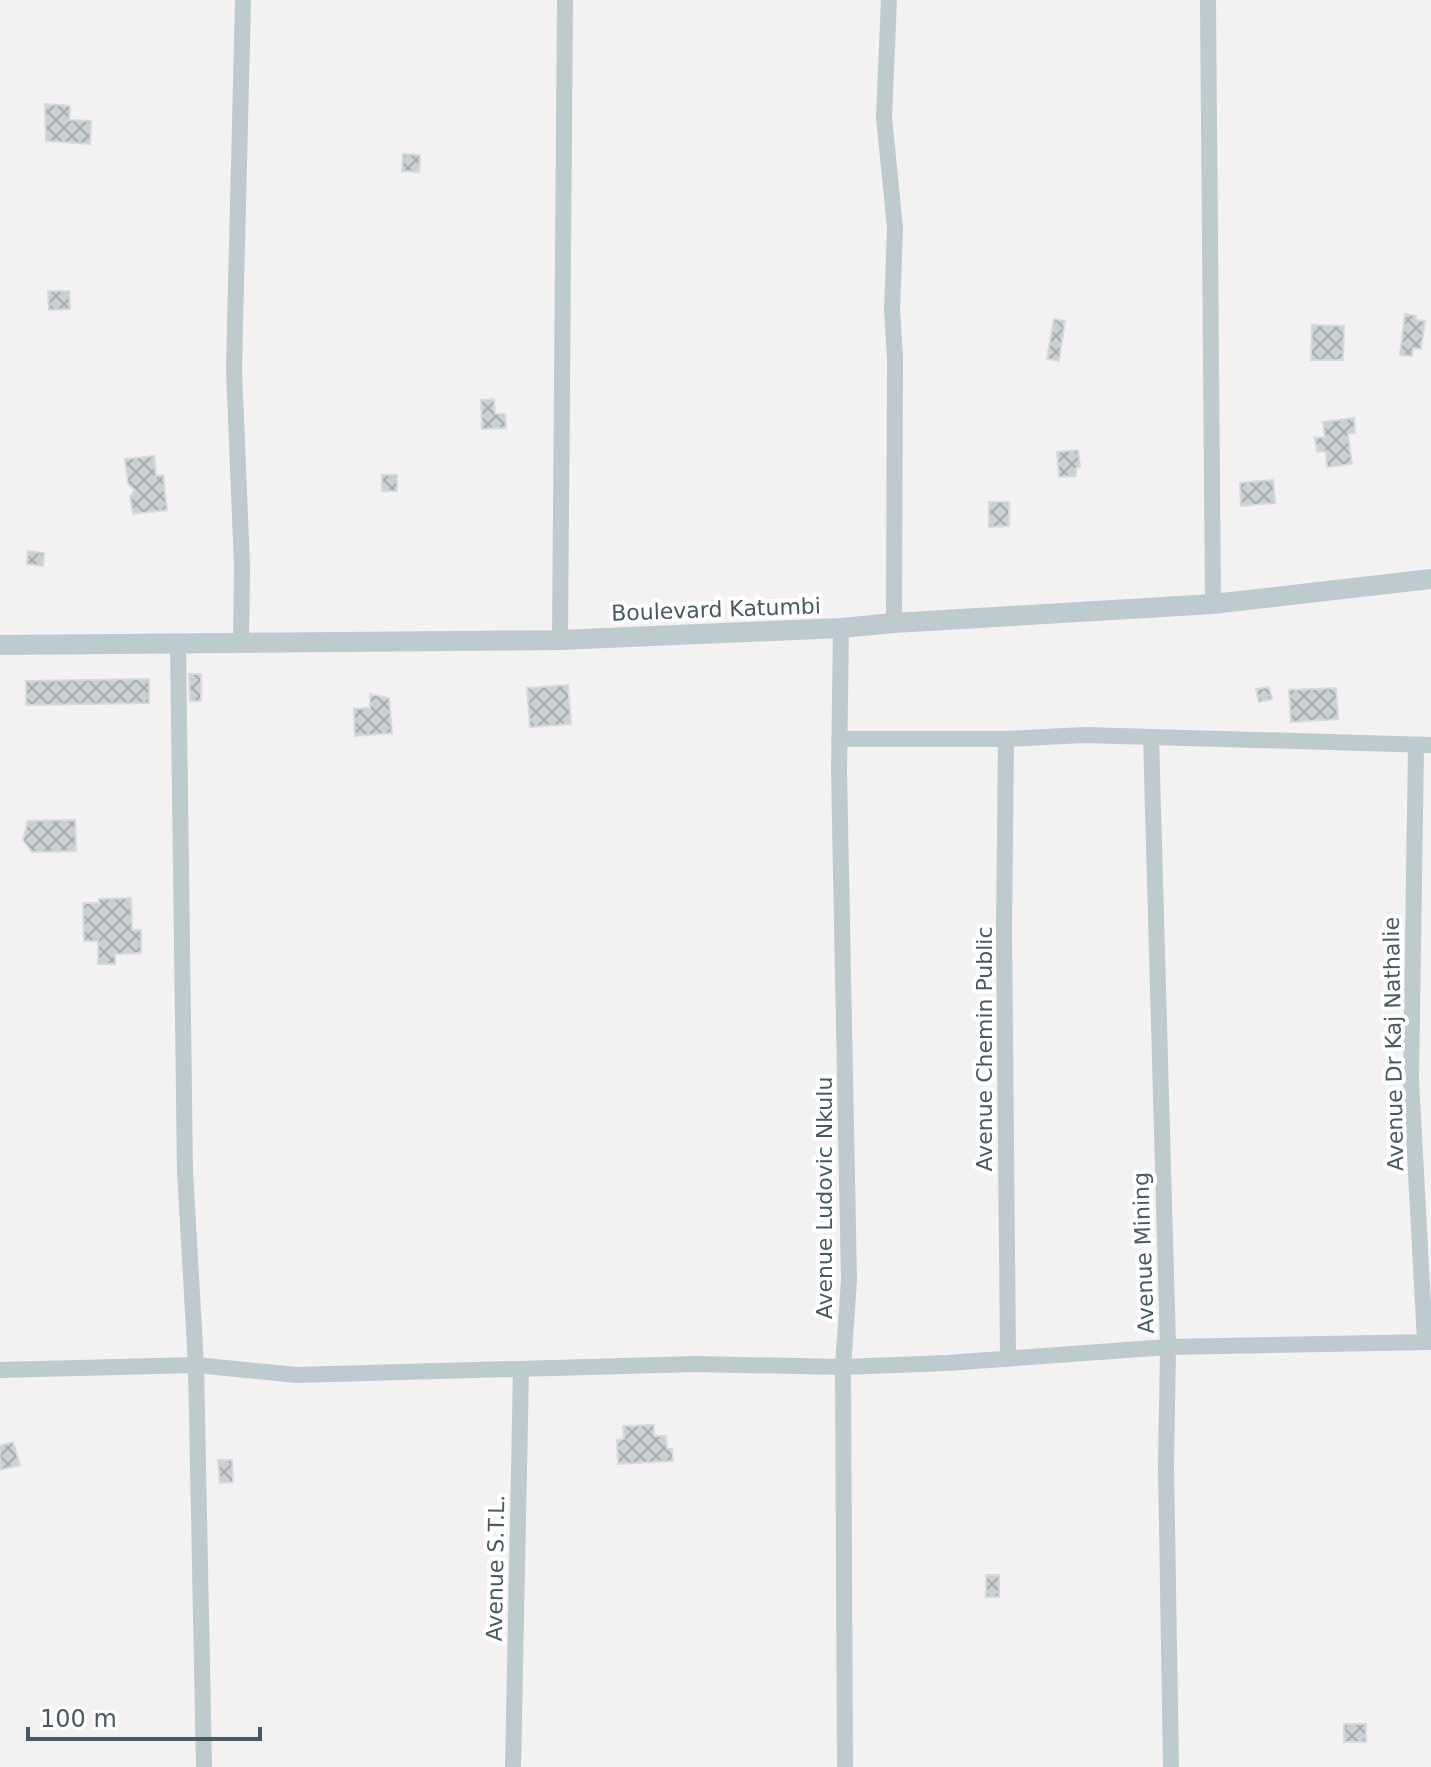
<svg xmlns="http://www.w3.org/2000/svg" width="1431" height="1767" font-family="'DejaVu Sans',sans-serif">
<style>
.building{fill:url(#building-cross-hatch);stroke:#d5d9dd;stroke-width:2}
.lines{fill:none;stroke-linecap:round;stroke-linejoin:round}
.minor{stroke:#bdcace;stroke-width:16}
.tertiary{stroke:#bdcace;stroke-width:20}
.labels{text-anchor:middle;stroke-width:8;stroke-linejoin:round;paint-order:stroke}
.street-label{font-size:22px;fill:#495a60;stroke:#fff}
</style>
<defs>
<pattern id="building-cross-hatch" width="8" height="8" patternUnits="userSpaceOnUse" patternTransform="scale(2)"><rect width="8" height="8" fill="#cbd0d4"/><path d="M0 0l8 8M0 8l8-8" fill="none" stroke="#a7acaf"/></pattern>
</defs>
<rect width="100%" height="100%" fill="#f4f1f2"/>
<path class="building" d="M 45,104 L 70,106 L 69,120 L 91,121 L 90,144 L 46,141 Z
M 403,154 L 420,155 L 419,172 L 402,171 Z
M 48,291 L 69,291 L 70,309 L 49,310 Z
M 1405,314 L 1416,316 L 1416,320 L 1425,321 L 1421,349 L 1413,348 L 1412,356 L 1400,355 Z
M 1054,319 L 1065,321 L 1059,361 L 1047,359 Z
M 1312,325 L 1344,326 L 1343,360 L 1311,360 Z
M 494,399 L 495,414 L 505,414 L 506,428 L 482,429 L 481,400 Z
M 1354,418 L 1355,433 L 1348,434 L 1352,464 L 1327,467 L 1326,451 L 1317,452 L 1315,438 L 1325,437 L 1323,422 Z
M 1078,450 L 1080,467 L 1076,468 L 1076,476 L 1059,477 L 1057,452 Z
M 154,456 L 156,476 L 163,475 L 167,510 L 133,514 L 130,496 L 135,490 L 128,484 L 125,459 Z
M 382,475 L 397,475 L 397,491 L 382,491 Z
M 1273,480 L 1275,503 L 1241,506 L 1240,483 Z
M 989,502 L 1009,502 L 1009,526 L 989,527 Z
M 28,551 L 44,553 L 43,566 L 27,564 Z
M 189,674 L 201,674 L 201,701 L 190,701 Z
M 149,679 L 149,703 L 26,705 L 26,681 Z
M 568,685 L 571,724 L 530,727 L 527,688 Z
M 1269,687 L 1272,699 L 1259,702 L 1256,689 Z
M 1336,688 L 1338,719 L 1291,722 L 1289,690 Z
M 370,694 L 389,698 L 392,733 L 355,736 L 354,709 L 370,708 Z
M 75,820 L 76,851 L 32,852 L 23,840 L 28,821 Z
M 131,898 L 132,930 L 141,930 L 141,953 L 115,954 L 115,964 L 98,964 L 98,941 L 84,941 L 83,903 L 99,903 L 99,899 Z
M 654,1425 L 654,1436 L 666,1436 L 667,1449 L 672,1449 L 673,1461 L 618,1464 L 617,1440 L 624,1439 L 623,1426 Z
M 13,1442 L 20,1465 L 0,1470 L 0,1446 Z
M 218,1460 L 232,1460 L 233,1482 L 220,1483 Z
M 986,1575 L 999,1575 L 999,1597 L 986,1597 Z
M 1344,1724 L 1366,1724 L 1366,1742 L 1344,1742 Z"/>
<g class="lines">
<path class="minor" d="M 889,0 L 884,117 L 895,228 L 892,310 L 895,358 L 894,623
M 1208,0 L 1213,604
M 841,628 L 839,771 L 849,1280 L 843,1367 L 845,1767
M 560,640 L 565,0
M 241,642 L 242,566 L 234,369 L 243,0
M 178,643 L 185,1171 L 196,1365 L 204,1767
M 1151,737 L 1168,1347 L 1166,1466 L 1171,1767
M 839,739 L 1006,739 L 1084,735 L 1431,745
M 1006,739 L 1004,930 L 1008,1359
M 1416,745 L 1411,1080 L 1425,1341
M 0,1370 L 196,1365 L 296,1375 L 695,1364 L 843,1367 L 947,1363 L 1168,1347 L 1431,1342
M 513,1767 L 521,1370"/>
<path class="tertiary" d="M 0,645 L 560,640 L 841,628 L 894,623 L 1213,604 L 1431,579"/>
</g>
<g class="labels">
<g class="street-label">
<text transform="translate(716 609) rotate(-2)" y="8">Boulevard Katumbi</text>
<text transform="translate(1393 1044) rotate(-91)" y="8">Avenue Dr Kaj Nathalie</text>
<text transform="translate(984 1049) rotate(-90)" y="8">Avenue Chemin Public</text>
<text transform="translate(824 1198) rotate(-90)" y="8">Avenue Ludovic Nkulu</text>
<text transform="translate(1143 1253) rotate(-92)" y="8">Avenue Mining</text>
<text transform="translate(495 1568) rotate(-89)" y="8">Avenue S.T.L.</text>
</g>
</g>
<path d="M28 1727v12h232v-12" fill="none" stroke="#495a60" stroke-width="4"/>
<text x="40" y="1727" font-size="24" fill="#495a60" stroke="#ffffff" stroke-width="6" paint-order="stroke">100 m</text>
</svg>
